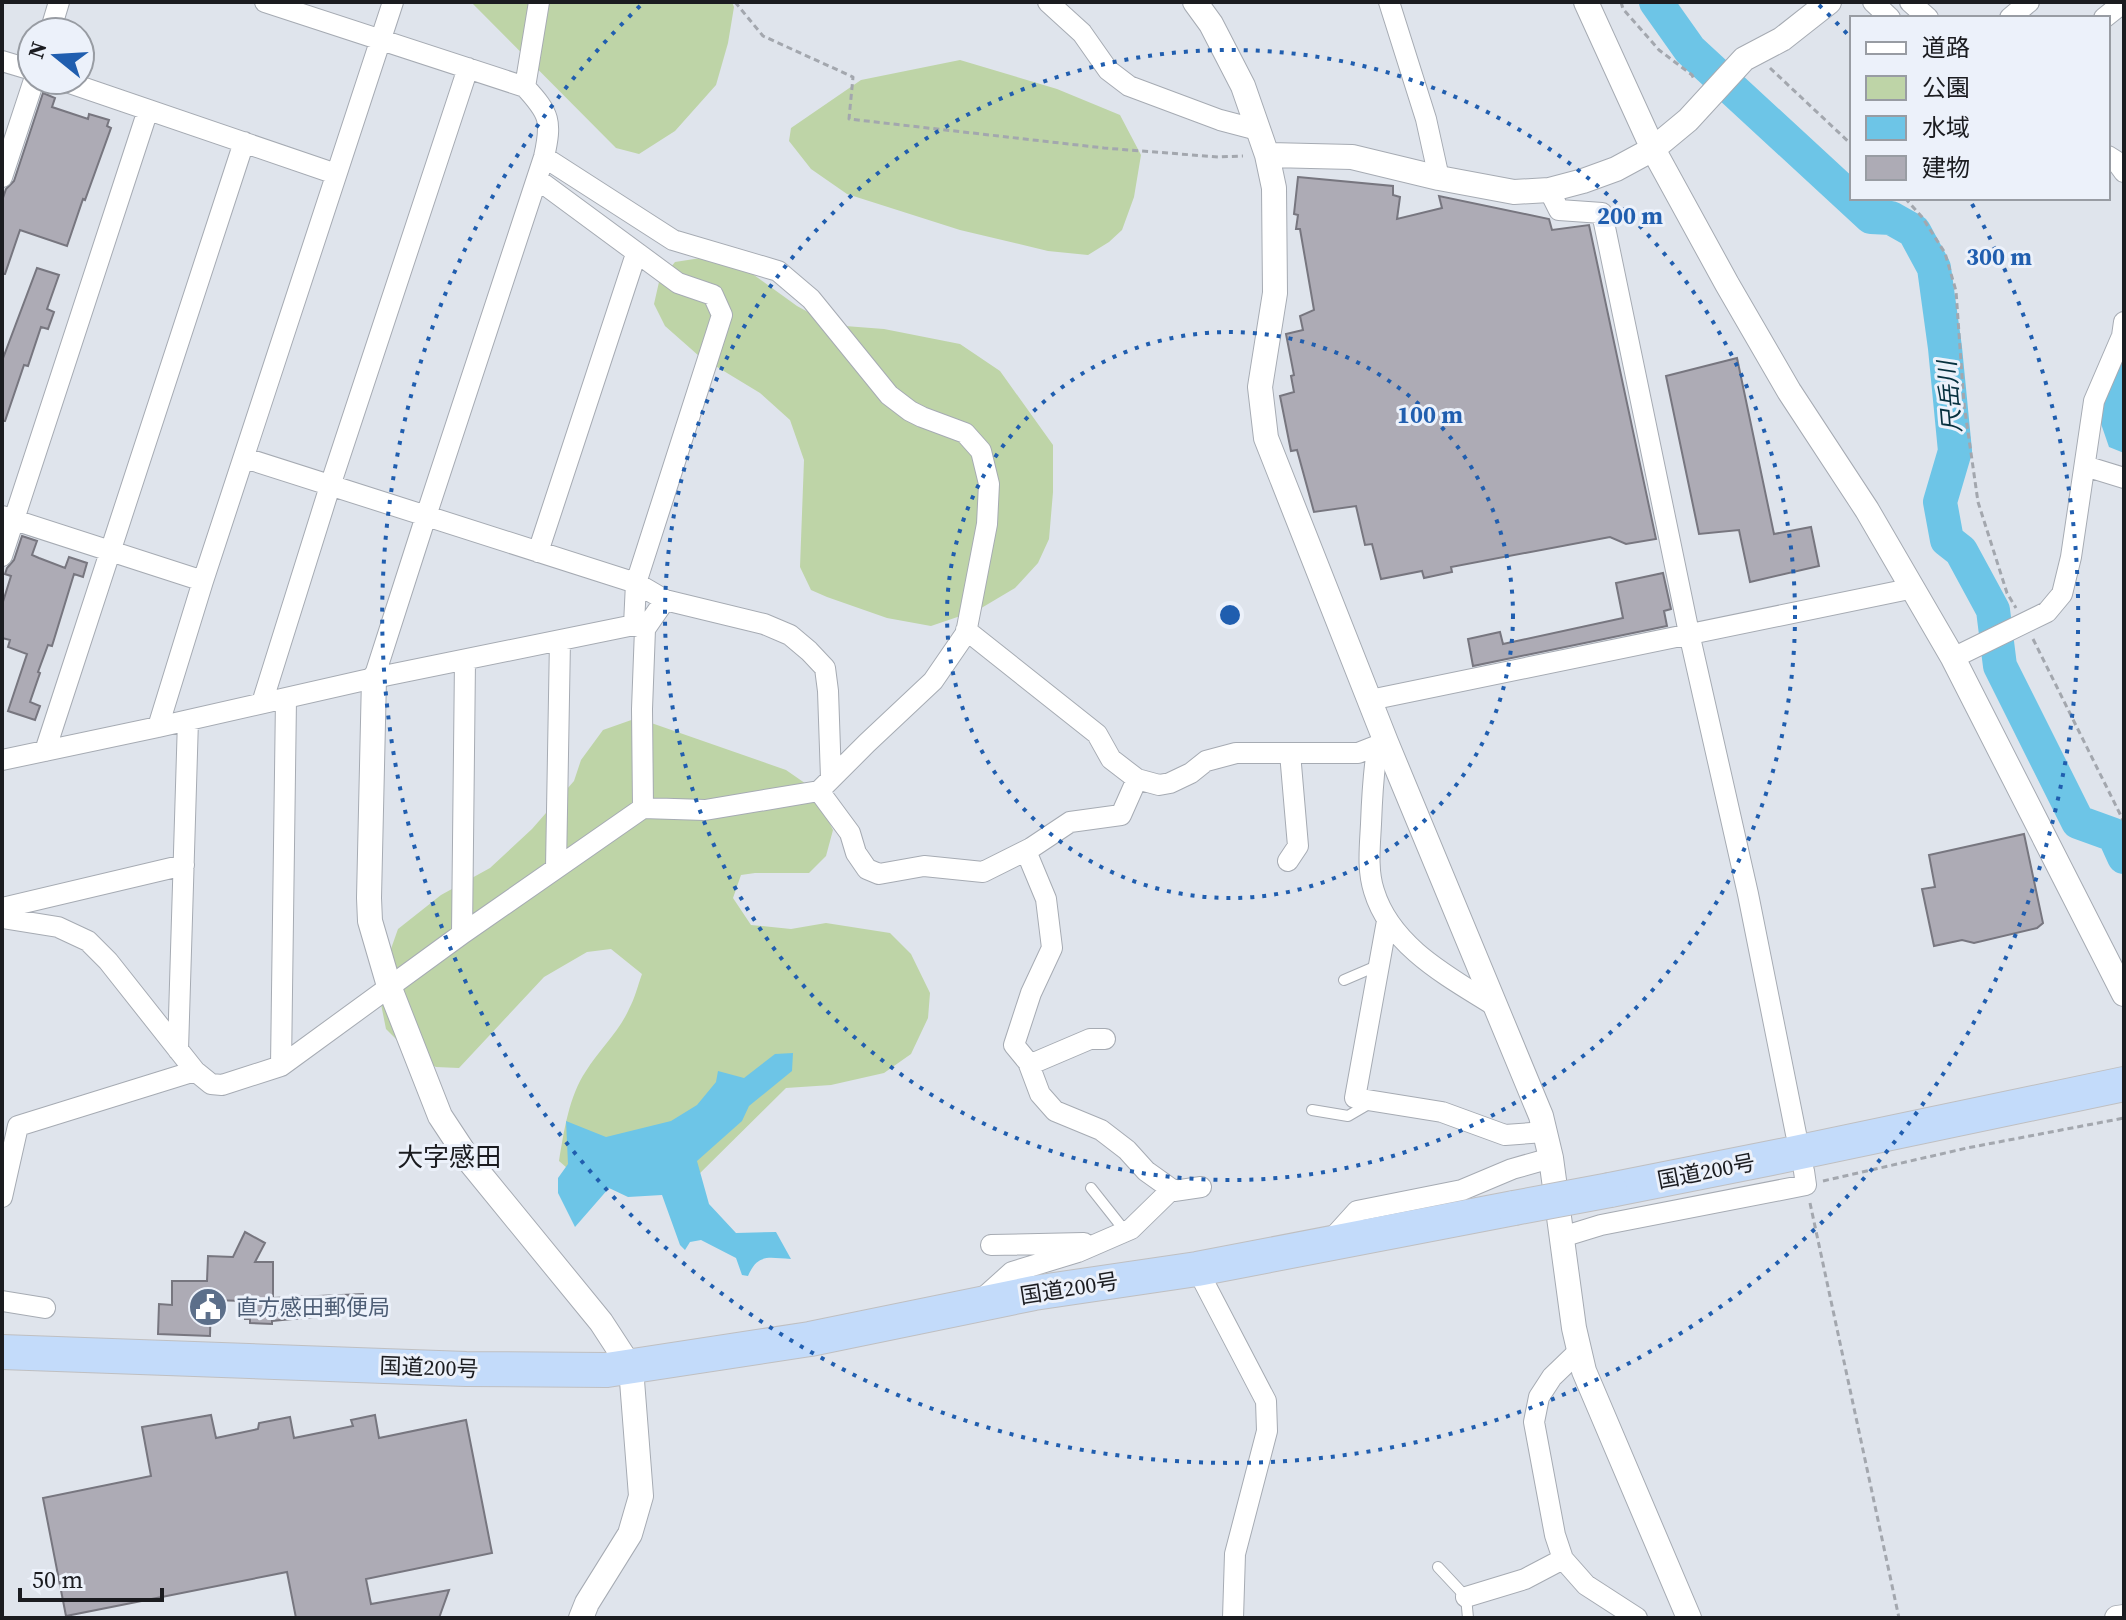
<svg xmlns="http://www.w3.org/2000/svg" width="2126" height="1620" font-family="'Source Serif 4','Noto Sans JP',serif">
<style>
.green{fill:#bed4a7}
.water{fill:#6dc5e7}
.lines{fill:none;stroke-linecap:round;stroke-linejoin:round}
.river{stroke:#6dc5e7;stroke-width:34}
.building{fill:#adabb5;stroke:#77767f;stroke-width:2}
.service-casing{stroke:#a6abb3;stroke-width:12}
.minor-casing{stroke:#a6abb3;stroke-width:22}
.tertiary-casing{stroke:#a6abb3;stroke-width:26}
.trunk-casing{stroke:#bfbfc1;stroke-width:36}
.path{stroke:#a3a7ae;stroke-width:3;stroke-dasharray:6 4;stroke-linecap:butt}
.service{stroke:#fff;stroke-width:10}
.minor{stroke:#fff;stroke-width:20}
.tertiary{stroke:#fff;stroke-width:24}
.trunk{stroke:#c3dbfa;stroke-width:34}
.trunk-bridge-casing{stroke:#bfbfc1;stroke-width:36;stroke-linecap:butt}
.trunk-bridge{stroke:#c3dbfa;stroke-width:34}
.ring{fill:none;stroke:#205eaf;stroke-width:4;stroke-dasharray:4 8}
.labels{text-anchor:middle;stroke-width:6;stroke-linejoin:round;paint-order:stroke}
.street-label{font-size:22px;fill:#1b1c20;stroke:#ecf1fa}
.service-label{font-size:22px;fill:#4e5e75;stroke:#ecf1fa;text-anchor:start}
.water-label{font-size:24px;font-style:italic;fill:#05303e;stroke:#ecf1fa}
.quarter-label{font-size:26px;fill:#1b1c20;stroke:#ecf1fa}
.centre{fill:#205eaf;stroke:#ecf1fa;stroke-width:4}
.ring-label{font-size:24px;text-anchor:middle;font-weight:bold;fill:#205eaf;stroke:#ecf1fa;stroke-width:6;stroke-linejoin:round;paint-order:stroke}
</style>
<rect width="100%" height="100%" fill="#dfe4ec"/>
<path class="green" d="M 471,2 L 732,2 L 734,7 L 728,43 L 716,85 L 675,131 L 639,154 L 616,148 Z
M 960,60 L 1057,89 L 1120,115 L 1141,155 L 1134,197 L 1122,230 L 1109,242 L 1088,255 L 1048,251 L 960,230 L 847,194 L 811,169 L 789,141 L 791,128 L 861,80 Z
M 707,257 L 747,270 L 797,306 L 832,325 L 884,329 L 960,344 L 1000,371 L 1053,445 L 1053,492 L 1049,539 L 1038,563 L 1015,588 L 978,610 L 931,626 L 887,618 L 827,597 L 811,590 L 800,567 L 804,460 L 790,420 L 760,393 L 699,356 L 665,326 L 654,304 L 659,282 L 675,262 Z
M 637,718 L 786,770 L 812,788 L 833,830 L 826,856 L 809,873 L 755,873 L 741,875 L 733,898 L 751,925 L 791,929 L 826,923 L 890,933 L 911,954 L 930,993 L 928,1018 L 911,1054 L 884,1073 L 831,1085 L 786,1088 L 690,1183 L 636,1192 L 601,1187 L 582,1181 L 559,1161 C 564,1131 569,1096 586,1071 C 599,1050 619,1032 629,1009 C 635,998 638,985 642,974 L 611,949 L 587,952 L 544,977 L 459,1068 L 436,1067 L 412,1055 L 386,1029 L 381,1004 L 387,960 L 398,929 L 441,895 L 490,868 L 532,829 L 574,781 L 581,760 L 603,730 Z"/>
<path class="water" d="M 2124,352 L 2124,453 L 2109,447 L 2098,415 Z
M 793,1053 L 792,1071 L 749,1106 L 742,1121 L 697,1161 L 709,1204 L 736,1233 L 776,1232 L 791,1259 C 768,1258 758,1253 748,1276 L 742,1275 L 736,1258 L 701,1240 L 690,1242 L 685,1250 L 680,1245 L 662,1195 L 628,1197 L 609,1188 L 575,1227 L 558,1193 L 558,1178 L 568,1164 L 566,1121 L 606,1137 L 671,1121 L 697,1105 L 716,1082 L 718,1071 L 744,1078 L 775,1054 Z"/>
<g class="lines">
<path class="river" d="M 1656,2 L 1690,50 L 1871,217 L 1891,218 L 1914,231 L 1934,268 L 1945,348 L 1955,451 L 1940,502 L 1947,540 L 1961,551 L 1993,610 L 2000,666 L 2078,822 L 2114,835 L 2124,857"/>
</g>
<path class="building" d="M 43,93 L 55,98 L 52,107 L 88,119 L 89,114 L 109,120 L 107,126 L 111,128 L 85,200 L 83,199 L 67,246 L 20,230 L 5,274 L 2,274 L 2,201 L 6,189 L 14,181 Z
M 1298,177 L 1393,186 L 1393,195 L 1400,197 L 1397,219 L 1442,208 L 1439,196 L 1549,219 L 1552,230 L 1589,225 L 1656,539 L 1626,544 L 1610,537 L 1451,567 L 1452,572 L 1424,578 L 1422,571 L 1381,579 L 1372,544 L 1365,545 L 1356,506 L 1314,512 L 1297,450 L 1291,451 L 1280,396 L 1294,392 L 1291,376 L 1294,375 L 1286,334 L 1303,330 L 1300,316 L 1314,310 L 1300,229 L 1296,229 L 1298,215 L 1294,214 Z
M 37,268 L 59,275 L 47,309 L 54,312 L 48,329 L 41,327 L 28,366 L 24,365 L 5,421 L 2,421 L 2,361 Z
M 1737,358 L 1774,534 L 1811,527 L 1819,566 L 1750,582 L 1739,530 L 1699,534 L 1666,376 Z
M 22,536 L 37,541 L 32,555 L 39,558 L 65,568 L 69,557 L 87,563 L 83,577 L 74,574 L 52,646 L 48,645 L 38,672 L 40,673 L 30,702 L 40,706 L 35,720 L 8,711 L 27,654 L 8,647 L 10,640 L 2,638 L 2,605 L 11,576 L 5,574 L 7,568 L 14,560 Z
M 1663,573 L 1671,609 L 1664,611 L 1667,626 L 1473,666 L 1468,639 L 1500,632 L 1503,644 L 1623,618 L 1616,583 Z
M 2024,834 L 2043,923 L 2037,928 L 1974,943 L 1962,940 L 1934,946 L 1922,889 L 1935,887 L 1929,855 Z
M 245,1232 L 265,1243 L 255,1262 L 273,1262 L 273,1298 L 363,1294 L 363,1312 L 272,1321 L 272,1324 L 250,1323 L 250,1319 L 245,1319 L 245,1301 L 211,1300 L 210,1336 L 158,1334 L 159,1304 L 172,1305 L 172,1281 L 207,1281 L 208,1256 L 233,1257 Z
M 211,1415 L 216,1438 L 258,1429 L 259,1423 L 290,1417 L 294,1438 L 353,1426 L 351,1420 L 375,1415 L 379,1438 L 466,1420 L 492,1553 L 366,1579 L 371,1604 L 449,1590 L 439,1618 L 296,1618 L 287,1572 L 66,1616 L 43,1498 L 151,1476 L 142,1427 Z"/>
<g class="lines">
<defs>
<path id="service" d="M 1344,980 L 1379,965
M 1312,1110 L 1348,1116 L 1372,1102
M 1091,1188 L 1125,1231
M 1438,1567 L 1466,1597 L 1468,1618"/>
<path id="minor" d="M 265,2 L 525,87 C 550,114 552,121 544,157 L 426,516 L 374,678
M 1048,2 L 1082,33 L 1108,70 L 1129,86 L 1220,120 L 1258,130
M 1389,2 L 1426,119 L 1439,178
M 1873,2 L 1890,18
M 1910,2 L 1928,18
M 2010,18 L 2029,2
M 2104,18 L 2124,2
M 50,32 L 59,2
M 2,61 L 32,70
M 61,80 L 336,174
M 525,87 L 539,2
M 2108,156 L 2116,161 L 2124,172
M 544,157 L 673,240 L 778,271 L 811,299 L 889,395 L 910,411 L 922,417 L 965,433 L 981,451 L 989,484 L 987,524 L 966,633 L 933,681 L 867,743 L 819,791 L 705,810 L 643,808
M 2,177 L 34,80
M 537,179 L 678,283 L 713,295 L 722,315 L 636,583 L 665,600
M 1549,190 L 1559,210 L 1602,213 L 1689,633 L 1748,894 L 1796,1134
M 245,458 L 636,583 L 634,625
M 2085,466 L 2124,478
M 2,516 L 203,581
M 538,552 L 636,254
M 2,556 L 148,110
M 966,630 L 1097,734 L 1111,759 L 1137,779 L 1159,785 L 1170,783 L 1191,773 L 1206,761 L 1236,753 L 1358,753 L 1386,742
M 1953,658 L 2047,612 L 2062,594 L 2071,557 L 2094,401 L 2122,336 L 2124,322
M 1370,700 L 1914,588
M 262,703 L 330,486 L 468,68
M 158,727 L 203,581 L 393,2
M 1378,745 C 1373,771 1372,797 1371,824 C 1370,845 1367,870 1374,891 C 1391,947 1449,977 1495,1006
M 45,751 L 244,142
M 2,760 L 158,727 L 374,678 L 634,625 L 645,629
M 819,791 L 850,833 L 856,853 L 867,869 L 879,874 L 924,866 L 983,872 L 1031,848 L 1070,822 L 1121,815 L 1137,779
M 1026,851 L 1046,899 L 1052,948 L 1031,993 L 1014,1045 L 1028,1062 L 1036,1062 L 1090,1039 L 1105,1039
M 1288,861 L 1298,846 L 1290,753
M 556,868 L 560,640
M 2,908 L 184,865
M 2,918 L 58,927 L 88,941 L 108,961 L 195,1071 L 211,1084 L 222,1085 L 281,1066 L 462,934 L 643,808 L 642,709 L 645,629 L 665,600 L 764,624 L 790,635 L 809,651 L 825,668 L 828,691 L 831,778
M 1387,921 L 1355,1098 L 1442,1112 L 1505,1135 L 1545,1132
M 462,934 L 465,660
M 178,1050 L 188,720
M 1028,1062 L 1040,1094 L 1055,1111 L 1101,1130 L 1127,1150 L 1146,1171 L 1174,1191 L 1201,1187
M 281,1066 L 286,699
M 2,1197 L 18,1126 L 195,1071
M 1562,1237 L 1601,1225 L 1806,1185 L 1804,1171
M 1329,1242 L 1357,1211 L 1462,1190 L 1512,1169 L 1551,1158
M 991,1245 L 1084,1243
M 1197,1269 L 1266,1401 L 1267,1431 L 1235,1554 L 1233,1618
M 982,1299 L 1012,1272 L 1078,1252 L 1131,1229 L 1172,1189
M 2,1301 L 45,1308
M 1579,1351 L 1552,1377 L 1539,1397 L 1534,1422 L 1555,1535 L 1563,1559 L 1586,1585 L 1637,1618
M 1466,1597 L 1525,1579 L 1563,1559"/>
<path id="tertiary" d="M 1195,2 L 1211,24 L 1243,86 L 1267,155 L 1274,188 L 1275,293 L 1260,387 L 1266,438 L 1386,742 L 1541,1116 L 1551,1158 L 1574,1328 L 1584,1371 L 1689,1618
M 1586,2 L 1653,149 L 1727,284 L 1789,391 L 1867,510 L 1953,658 L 2124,994
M 1267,155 L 1352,157 L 1439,178 L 1514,192 L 1549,190 L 1583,181 L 1616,169 L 1653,149 L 1688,120 L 1744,59 L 1782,39 L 1829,2
M 374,678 L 369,898 L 370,921 L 389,986 L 440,1116 L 471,1163 L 601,1322 L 631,1368 L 641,1496 L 630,1534 L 587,1603 L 581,1618
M 2117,1618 L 2124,1617"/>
<path id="trunk" d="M 1610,1190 L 1771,1158 L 2124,1084
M 2,1352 L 466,1369 L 607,1370 L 810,1339 L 1034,1293 L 1197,1269 L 1514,1208"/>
</defs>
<use href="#service" class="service-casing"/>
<use href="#minor" class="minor-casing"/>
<use href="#tertiary" class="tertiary-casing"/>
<use href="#trunk" class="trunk-casing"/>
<path class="path" d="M 735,2 L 763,36 L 853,77 L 849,119 L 1104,148 L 1218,157 L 1243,156
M 1621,2 L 1623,9 L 1659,50 L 1692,75 L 1694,79
M 1770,68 L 1852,145
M 1905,198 L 1922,217 L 1945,253 L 1956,291 L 1964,404 L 1978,502 L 2007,593 L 2016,608
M 2033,639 L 2124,822
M 1823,1181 L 1967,1148 L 2124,1118
M 1810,1203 L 1899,1618"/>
<use href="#service" class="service"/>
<use href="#minor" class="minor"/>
<use href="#tertiary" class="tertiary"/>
<use href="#trunk" class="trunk"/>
<defs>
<path id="trunk-bridge" d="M 1514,1208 L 1610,1190"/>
</defs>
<use href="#trunk-bridge" class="trunk-bridge-casing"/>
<use href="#trunk-bridge" class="trunk-bridge"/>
</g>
<g class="ring">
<circle cx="1230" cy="615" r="283"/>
<circle cx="1230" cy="615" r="565"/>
<path d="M1819 5A848 848 0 0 1 1850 37M1972 204A848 848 0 1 1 641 5"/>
</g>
<defs>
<symbol id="civic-disc" viewBox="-11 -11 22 22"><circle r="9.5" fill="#5c6f8a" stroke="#ecf1fa"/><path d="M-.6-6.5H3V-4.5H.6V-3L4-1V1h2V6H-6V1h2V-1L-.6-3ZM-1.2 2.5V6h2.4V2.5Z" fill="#fff"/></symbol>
</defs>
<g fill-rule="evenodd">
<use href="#civic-disc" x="186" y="1285" width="44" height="44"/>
</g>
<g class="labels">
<g class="street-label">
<text transform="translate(1706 1171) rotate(-11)" y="8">国道200号</text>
<text transform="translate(1069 1288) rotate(-9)" y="8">国道200号</text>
<text transform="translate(429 1367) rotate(2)" y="8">国道200号</text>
</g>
<g class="service-label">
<text x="236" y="1315">直方感田郵便局</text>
</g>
<g class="water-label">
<text transform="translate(1950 397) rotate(-95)" y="8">尺岳川</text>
</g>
<g class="quarter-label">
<text x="449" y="1166">大字感田</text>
</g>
</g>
<circle cx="1230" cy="615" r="12" class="centre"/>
<g class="ring-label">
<text x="1630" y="224">200 m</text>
<text x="1999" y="265">300 m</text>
<text x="1430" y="423">100 m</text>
</g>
<rect width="2126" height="1620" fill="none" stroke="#1b1c20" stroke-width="8"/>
<rect x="1850" y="16" width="260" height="184" fill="#ecf1fa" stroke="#989ca3" stroke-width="2"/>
<rect x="1866" y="42" width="40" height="12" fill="#ffffff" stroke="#989ca3" stroke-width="2"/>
<text x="1922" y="56" font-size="24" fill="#1b1c20">道路</text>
<rect x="1866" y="76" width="40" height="24" fill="#bed4a7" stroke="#989ca3" stroke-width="2"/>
<text x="1922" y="96" font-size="24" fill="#1b1c20">公園</text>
<rect x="1866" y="116" width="40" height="24" fill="#6dc5e7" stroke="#989ca3" stroke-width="2"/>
<text x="1922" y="136" font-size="24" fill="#1b1c20">水域</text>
<rect x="1866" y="156" width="40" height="24" fill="#adabb5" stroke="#989ca3" stroke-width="2"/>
<text x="1922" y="176" font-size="24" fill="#1b1c20">建物</text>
<g transform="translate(56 56) rotate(288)"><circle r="38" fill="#ecf1fa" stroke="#989ca3" stroke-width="2"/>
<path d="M0-6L14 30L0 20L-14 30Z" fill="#205eaf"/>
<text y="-12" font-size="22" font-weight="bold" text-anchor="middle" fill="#1b1c20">N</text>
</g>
<path d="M20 1588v12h142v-12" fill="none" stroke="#1b1c20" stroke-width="4"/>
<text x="32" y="1588" font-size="24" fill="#1b1c20" stroke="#ecf1fa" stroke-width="6" paint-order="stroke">50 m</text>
</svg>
